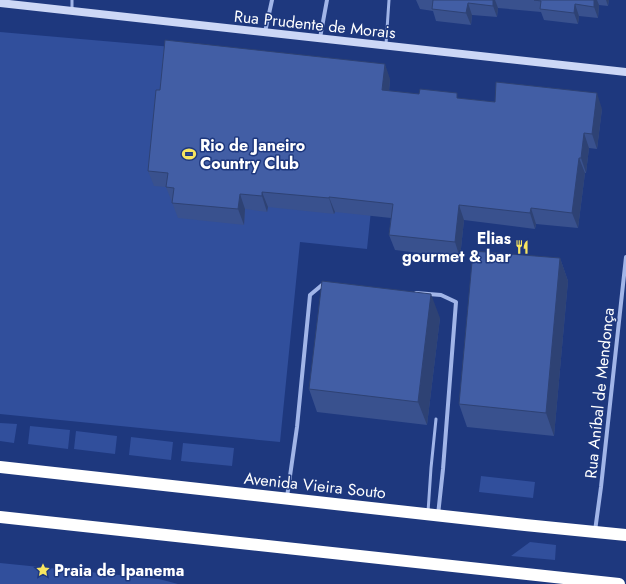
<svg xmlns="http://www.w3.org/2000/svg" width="626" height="584" font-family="Jost,sans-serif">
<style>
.green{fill:#314f9c}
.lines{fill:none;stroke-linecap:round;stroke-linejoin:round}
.lane{stroke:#a1b5e8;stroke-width:3}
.street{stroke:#a1b5e8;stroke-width:4}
.secondary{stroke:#ccd7f6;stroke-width:8}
.highway{stroke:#fff;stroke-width:12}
.wall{fill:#39518e}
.shaded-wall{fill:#2e4274}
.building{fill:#425ea5;stroke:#2e4274}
.labels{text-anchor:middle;stroke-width:3;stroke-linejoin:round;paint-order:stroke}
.street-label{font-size:16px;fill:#fff;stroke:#1e387e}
.poi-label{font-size:16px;font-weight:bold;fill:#fff;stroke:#1e387e;text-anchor:start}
</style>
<rect width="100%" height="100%" fill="#1e387e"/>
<path class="green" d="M 0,32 L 309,59 L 386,66 L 367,249 L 300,242 L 280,442 L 0,414 Z
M 0,423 L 17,424 L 14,443 L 0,441 Z
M 30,426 L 70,430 L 68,449 L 28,444 Z
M 76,431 L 117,436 L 115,454 L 74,449 Z
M 131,437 L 173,442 L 171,460 L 129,455 Z
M 183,443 L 234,448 L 232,466 L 181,461 Z
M 481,476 L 535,482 L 533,498 L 479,492 Z
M 530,542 L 556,545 L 555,560 L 511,556 Z
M 0,563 L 159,579 L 178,584 L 0,584 Z"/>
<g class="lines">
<path class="lane" d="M 72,10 L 72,0
M 386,44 L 389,0
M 428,512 L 431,468 L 436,419"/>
<path class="street" d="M 265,32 L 272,0
M 320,38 L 327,0
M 416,293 L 441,295 L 456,302 L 443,469 L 438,515
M 287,497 L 297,427 L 310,295 L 322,285 L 326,285
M 595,531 L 601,487 L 626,257"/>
<path class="secondary" d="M 0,3 L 626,72"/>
<path class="highway" d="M 0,467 L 525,525 L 626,535
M 0,517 L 619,584"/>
</g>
<path class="wall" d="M 416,0 L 609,0 L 608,6 L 599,5 L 598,18 L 579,16 L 578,24 L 544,20 L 541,12 L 498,8 L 497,17 L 472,15 L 471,25 L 436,21 L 433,11 L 420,9 Z
M 390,79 L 389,91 L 495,102 L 602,109 L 597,149 L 589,148 L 586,173 L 585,173 L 578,228 L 536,224 L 535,229 L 464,220 L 460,258 L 395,250 L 389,235 L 391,218 L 335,212 L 334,214 L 268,207 L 267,212 L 245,209 L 244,225 L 178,218 L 166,187 L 154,186 L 148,171 L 160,90 Z
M 560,258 L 568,281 L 554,436 L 467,427 L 459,404 Z
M 440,318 L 427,425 L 317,412 L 309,389 Z"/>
<path class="shaded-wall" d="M 493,0 L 495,0 L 498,8 L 497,17 L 493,6 Z
M 594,0 L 597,0 L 599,5 L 598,18 L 594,7 Z
M 606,0 L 609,0 L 608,6 Z
M 468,3 L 472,15 L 471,25 L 466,13 Z
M 575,4 L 579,16 L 578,24 L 574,13 Z
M 385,64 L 390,79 L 388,105 L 382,90 Z
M 597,93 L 602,109 L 597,149 L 592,134 Z
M 584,133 L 589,148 L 586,173 L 581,158 Z
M 579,158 L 585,173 L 578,228 L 572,213 Z
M 262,192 L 268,207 L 267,212 L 262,196 Z
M 240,194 L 245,209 L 244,225 L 238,209 Z
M 329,197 L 335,212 L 334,214 L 329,198 Z
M 459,205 L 464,220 L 460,258 L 455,242 Z
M 531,208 L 536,224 L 535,229 L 530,213 Z
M 560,258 L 568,281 L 554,436 L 546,413 Z
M 431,294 L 440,318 L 427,425 L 418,402 Z"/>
<path class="building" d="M 433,0 L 493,0 L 493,6 L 468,3 L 466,13 L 432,9 Z
M 534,0 L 594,0 L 594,7 L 575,4 L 574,13 L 540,9 L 541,1 Z
M 165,40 L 385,64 L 382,90 L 419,94 L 420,89 L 457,93 L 457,98 L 495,102 L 496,82 L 597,93 L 592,134 L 584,133 L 581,158 L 579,158 L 572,213 L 531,208 L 530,213 L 459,205 L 455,242 L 389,235 L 393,204 L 329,197 L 329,198 L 262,192 L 262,196 L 240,194 L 238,209 L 172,203 L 174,188 L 166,187 L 168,173 L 148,171 L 156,90 L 160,90 Z
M 473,251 L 560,258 L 546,413 L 459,404 Z
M 322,281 L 431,294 L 418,402 L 309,389 Z"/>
<defs>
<symbol id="stadium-bare" viewBox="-9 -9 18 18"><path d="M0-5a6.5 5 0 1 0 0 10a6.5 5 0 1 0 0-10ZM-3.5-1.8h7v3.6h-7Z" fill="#f7e560" stroke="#1e387e" stroke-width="2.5" paint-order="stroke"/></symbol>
<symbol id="restaurant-bare" viewBox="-9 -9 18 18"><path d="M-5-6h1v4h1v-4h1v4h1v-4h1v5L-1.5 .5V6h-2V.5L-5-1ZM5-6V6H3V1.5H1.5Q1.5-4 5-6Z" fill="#f7e560" stroke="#1e387e" stroke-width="2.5" paint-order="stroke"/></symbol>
<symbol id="sight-bare" viewBox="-9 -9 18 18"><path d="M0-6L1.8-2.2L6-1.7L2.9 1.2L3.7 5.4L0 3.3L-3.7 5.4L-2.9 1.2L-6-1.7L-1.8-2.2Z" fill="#f7e560" stroke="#1e387e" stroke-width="2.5" paint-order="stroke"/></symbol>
</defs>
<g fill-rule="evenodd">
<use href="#stadium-bare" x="179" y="144" width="20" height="20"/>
<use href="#restaurant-bare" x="512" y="237" width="20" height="20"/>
<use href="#sight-bare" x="33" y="560" width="20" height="20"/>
</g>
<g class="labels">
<g class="street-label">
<text transform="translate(315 24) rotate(6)" y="6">Rua Prudente de Morais</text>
<text transform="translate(599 393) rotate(-84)" y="6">Rua Aníbal de Mendonça</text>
<text transform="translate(315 485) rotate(6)" y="6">Avenida Vieira Souto</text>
</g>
<g class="poi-label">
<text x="200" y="151">Rio de Janeiro<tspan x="200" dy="18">Country Club</tspan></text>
<text x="511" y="244" text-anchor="end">Elias<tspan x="511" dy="18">gourmet &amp; bar</tspan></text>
<text x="54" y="576">Praia de Ipanema</text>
</g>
</g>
</svg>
